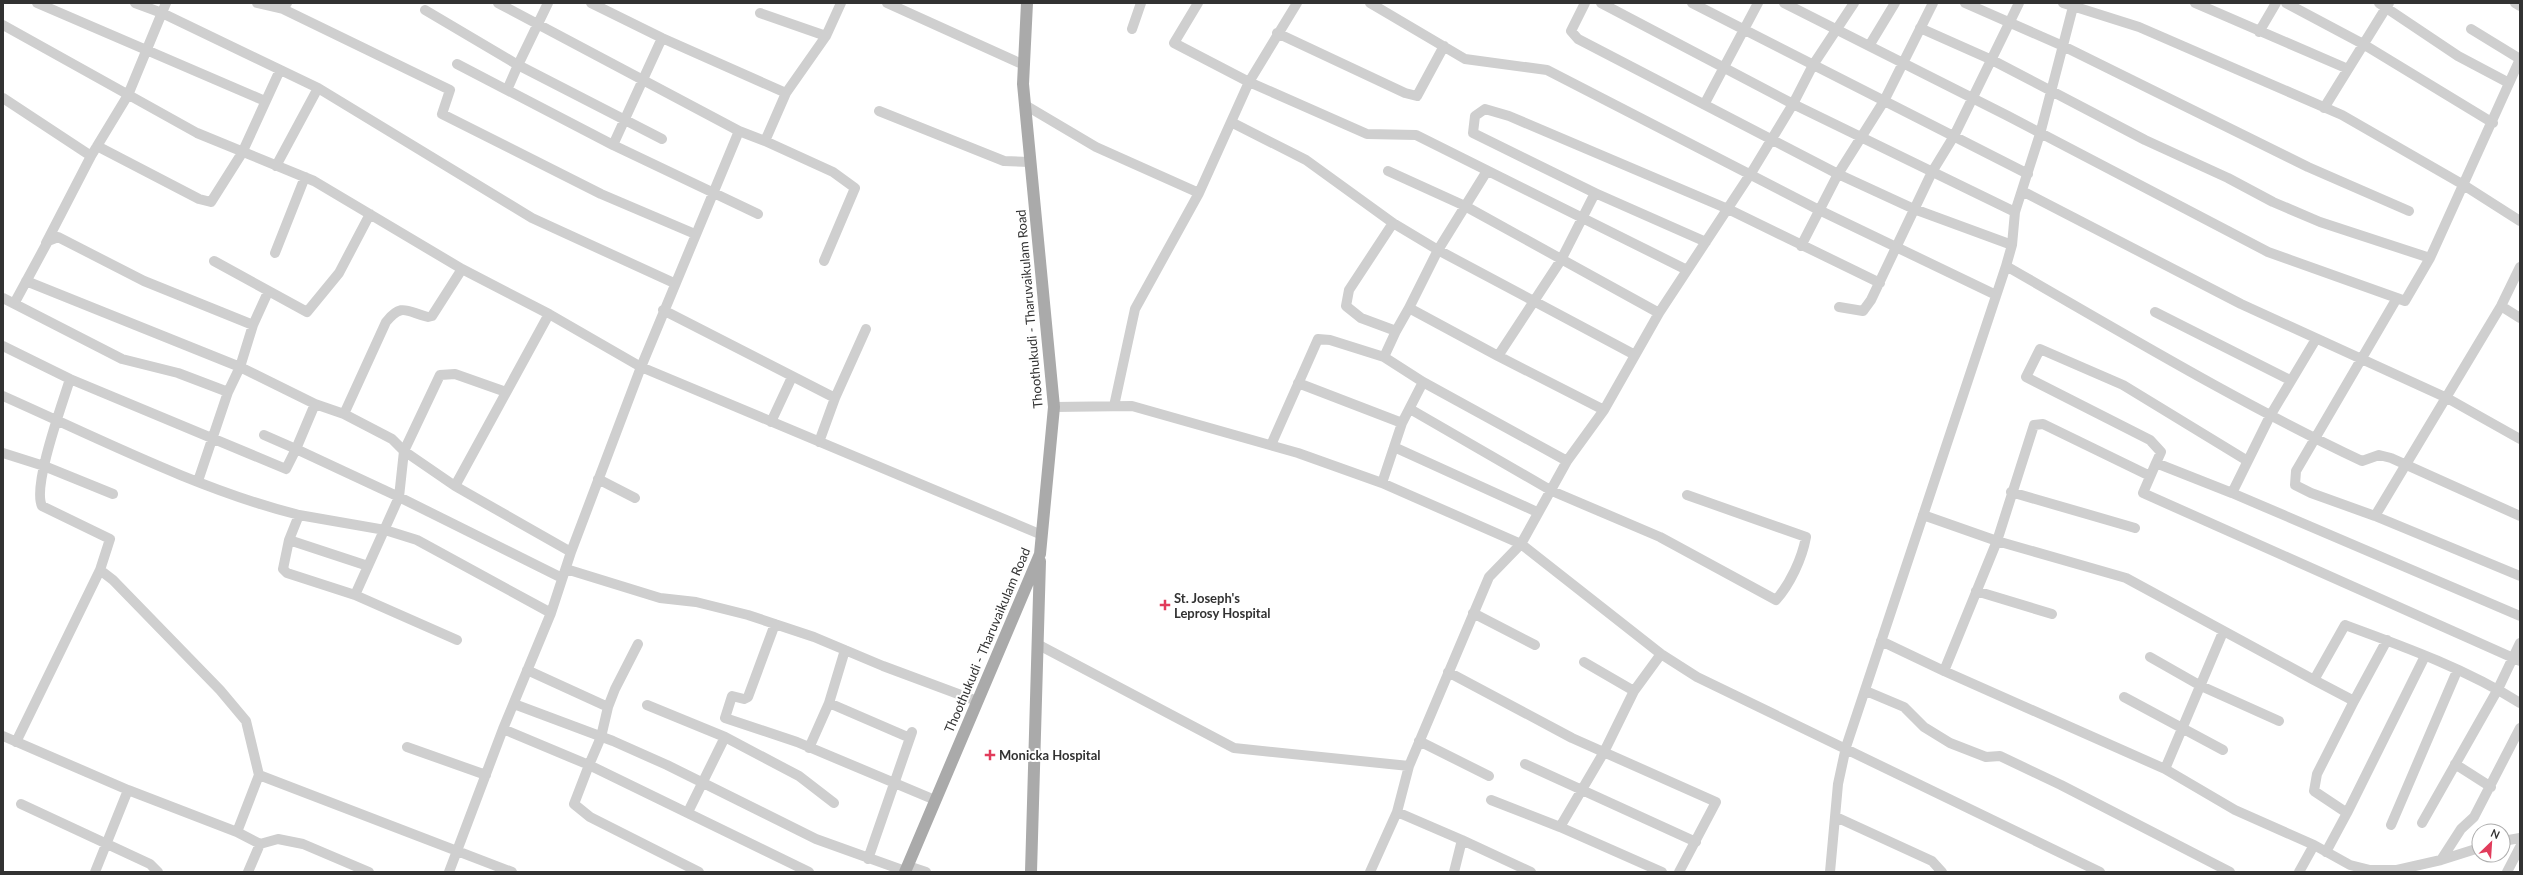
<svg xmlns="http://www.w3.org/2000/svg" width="2523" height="875" font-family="Lato,sans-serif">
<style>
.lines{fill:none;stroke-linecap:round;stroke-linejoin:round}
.minor{stroke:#cfcfcf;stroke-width:10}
.major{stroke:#aaa;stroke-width:12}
.poi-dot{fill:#e13c5b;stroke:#fff;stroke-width:1.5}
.labels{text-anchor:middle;stroke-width:4;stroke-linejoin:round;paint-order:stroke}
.street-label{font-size:13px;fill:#323232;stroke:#fff}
.poi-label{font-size:13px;font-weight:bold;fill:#323232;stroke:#fff;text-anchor:start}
</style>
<rect width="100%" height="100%" fill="#fff"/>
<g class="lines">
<path class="minor" d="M 37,3 L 265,101
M 135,3 L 162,13 L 318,88 L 532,218 L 674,283
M 257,3 L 283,9 L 287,3
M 498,3 L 739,131
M 548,3 L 518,65 L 662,139
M 591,3 L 662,38 L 786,93 L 826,36 L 841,3
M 887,3 L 1024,65
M 1297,3 L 1249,82 L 1367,134 L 1416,135 L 1687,270
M 1370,3 L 1465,59 L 1547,70 L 1819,210 L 1996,295
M 1585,3 L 1571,31 L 1578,39 L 1838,174 L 1914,209 L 2012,245
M 1601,3 L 1793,104 L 2015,212
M 1692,3 L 2028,174
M 1784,3 L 2008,116 L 2268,252 L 2397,298
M 1965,3 L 2063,46 L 2308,167 L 2409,211
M 2063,3 L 2139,27 L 2342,115 L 2462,184 L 2520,221
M 2195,3 L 2348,69
M 2286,3 L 2363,44 L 2493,123
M 2379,3 L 2458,56 L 2509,83
M 2515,3 L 2520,6
M 283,9 L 450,90 L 442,114 L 601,194 L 695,234
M 425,10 L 518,65 L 507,90
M 760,13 L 826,36
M 3,25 L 197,133 L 314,181 L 462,269 L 549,314 L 641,367 L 739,131 L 765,141 L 786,93
M 1920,28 L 1992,60 L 2145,140 L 2228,178 L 2273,202 L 2320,222 L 2430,258
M 1132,29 L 1141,3
M 2471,29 L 2520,59
M 2259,32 L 2276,3
M 1277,33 L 1405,93 L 1417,96 L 1444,46
M 662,38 L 613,145 L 758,214
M 1869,46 L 1895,3
M 2520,59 L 2430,258 L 2405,301 L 2397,298 L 2296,471 L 2295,485 L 2311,493 L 2375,516 L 2520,576
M 457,64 L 613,145
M 3,98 L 91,156 L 128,95 L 166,3
M 1705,103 L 1758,3
M 1025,105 L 1096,147 L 1199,193 L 1249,82 L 1174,43 L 1198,3
M 2324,108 L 2389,3
M 879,111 L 1004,161 L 1030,162
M 1231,122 L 1306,160 L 1393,223 L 1438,250 L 1635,355
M 765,141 L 833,172 L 855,188 L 824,261
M 97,146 L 199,199 L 211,202 L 242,153 L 280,70
M 276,166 L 318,88
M 1388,171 L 1465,206 L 1659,313
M 1487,171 L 1438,250 L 1409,308 L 1498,356
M 2022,191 L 2241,304 L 2447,398 L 2520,439
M 1595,193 L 1561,260 L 1498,356 L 1604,410
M 1393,223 L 1349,290 L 1346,306 L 1361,318 L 1396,331 L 1409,308
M 1706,242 L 1595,193 L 1473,133 L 1475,116 L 1485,109 L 1509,116 L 1728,209 L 1880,283
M 46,243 L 91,156
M 1801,246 L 1838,174 L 1884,101 L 1933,3
M 275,253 L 305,177
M 214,261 L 307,312 L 339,273 L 370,214
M 2006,266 C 2123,333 2239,403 2362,461 L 2379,455 L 2391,458 L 2520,516
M 26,281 L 240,367 L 315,404 L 344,414 L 392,439 L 404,451 L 399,497 L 355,595 L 457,640
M 3,298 L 122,359 L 178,373 L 228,392
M 15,302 L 48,241 L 58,237 L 144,281 L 253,325
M 2501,306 L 2520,318
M 1839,307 L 1863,311 L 1871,300 L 1932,172 L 1954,136 L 2019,3
M 663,310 L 835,398 L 819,442
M 2155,312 L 2290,380
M 549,314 L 455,486 L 571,552
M 1396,331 L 1384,357 L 1423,382 L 1567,461
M 2316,339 L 2270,416 L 2232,493 L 2520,616
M 3,346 L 70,379 L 286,469 L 296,449 L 399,497 L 562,578
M 1298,383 L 1402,423
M 3,396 C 98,438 199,490 299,515
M 835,398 L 866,329
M 1114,406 L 1135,309 L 1199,193
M 1054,407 L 1132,406 L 1298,453 L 1382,483 L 1521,544 L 1661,654 L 1697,677 L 2100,872
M 1410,409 L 1552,491 L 1660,537 L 1776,600 C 1790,584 1802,559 1806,537 L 1687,495
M 344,414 L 386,322 C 402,302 407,312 428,317 L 432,316 L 462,269
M 771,422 L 792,377
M 264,435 L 296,449 L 315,404
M 1271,445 L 1318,339 L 1330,340 L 1384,357
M 1394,447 L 1537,512
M 3,453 L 44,466 L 113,494
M 2156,463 L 2143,493 L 2520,661
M 598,479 L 635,498
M 198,481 L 228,392 L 240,367 L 253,325 L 268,292
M 1382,483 L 1402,423 L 1423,382
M 455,486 L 404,451 L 440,375 L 455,374 L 506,392
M 2011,492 L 2135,528
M 2232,493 L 2156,463 L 2161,452 L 2150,440 L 2026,377 L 2040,349 L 2123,385 L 2246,460
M 1923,515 L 1997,541 L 2126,578 L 2314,680 L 2345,625 C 2405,647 2466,669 2520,703
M 2375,516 L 2501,306 L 2520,267
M 289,540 L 368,566
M 566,569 L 660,598 L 696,602 L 748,615 L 814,637 L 883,666 L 977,701
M 100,570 L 113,580 L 220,690 L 246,721 L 259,775
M 1976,591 L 2052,614
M 355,595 L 287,573 L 283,569 L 289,540 L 299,515 L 385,530 L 417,540 L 551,613
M 1473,613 L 1535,645
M 775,624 L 748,697 L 744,699 L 732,696 L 725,718 L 797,742 L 935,800
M 1881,641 L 1944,671 L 2165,769 L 2235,810 L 2314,845 L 2350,865 L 2370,870 L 2397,870 L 2441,860 L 2479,848
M 638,644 L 615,689 L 608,707 L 601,737 L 589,765 L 809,872
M 1037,644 L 1234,748 L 1409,766
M 845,650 L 829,703 L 910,738
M 2150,657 L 2201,686 L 2279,721
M 1584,662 L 1634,691 L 1604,752 L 1560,827 L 1662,872
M 527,670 L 608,707
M 1944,671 L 1997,541 L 2034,425 L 2043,424 L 2150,476
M 1448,672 L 1572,738 L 1716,802 L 1679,872
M 2314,680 L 2354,701 L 2387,640
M 1634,691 L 1661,654
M 1866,691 L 1904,707 L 1924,727 L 1950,743 L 1986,757 L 2000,756 L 2061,785 L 2230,872
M 2124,697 L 2223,750
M 2354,701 L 2317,774 L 2314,791 L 2347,813 L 2425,656
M 514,704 L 613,741 L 667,765 L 816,839 L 905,871
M 647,705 L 725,737
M 503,729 L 589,765 L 574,804 L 590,817 L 699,872
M 3,736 L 128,790 L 237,832 L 259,775 L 512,872
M 1419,741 L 1489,776
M 16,742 L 100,570 L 110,539 L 42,506 C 32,486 63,402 70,379
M 407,747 L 486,775
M 809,748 L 829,703
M 1525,764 L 1696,842
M 2455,764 L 2491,787
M 2165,769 L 2223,632
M 1491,800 L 1560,827
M 21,804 L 150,864 L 158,872
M 688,812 L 725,737 L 799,776 L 834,803
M 1836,817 L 1932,861 L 1942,872
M 2422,823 L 2498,689 L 2520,643
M 2391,825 L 2457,671
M 237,832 L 260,844 L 278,839 L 303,844 L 369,872
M 1462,840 L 1531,872
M 2503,841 L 2520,838
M 2326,852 L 2347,813
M 868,859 L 912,732
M 2441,860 L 2461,829 L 2474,817 L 2520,728
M 908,866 L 926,872
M 95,872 L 128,790
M 248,872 L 260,844
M 449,872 L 503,729 L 551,613 L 571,552 L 641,367 L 1042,535
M 1370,872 L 1397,812
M 1454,872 L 1462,840 L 1397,812 L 1409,766 L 1489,577 L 1521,544 L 1567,461 L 1604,410 L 1659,313 L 1753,170 L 1793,104 L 1813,65 L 1854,3
M 1830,872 L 1838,784 L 1846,747 L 2006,266 L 2012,245 L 2015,212 L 2040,134 L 2074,3
M 2299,872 L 2314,845
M 2507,872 L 2520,847"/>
<path class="major" d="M 905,872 L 1040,554 L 1054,407 L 1023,84 L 1027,3
M 1031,872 L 1040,561"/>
</g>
<g class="poi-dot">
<path d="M1163 599h4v4h4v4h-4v4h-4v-4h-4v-4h4z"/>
<path d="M988 749h4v4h4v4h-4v4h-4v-4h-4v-4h4z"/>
</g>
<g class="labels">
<g class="street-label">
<text transform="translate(1029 309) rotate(-95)" y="5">Thoothukudi - Tharuvaikulam Road</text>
<text transform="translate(987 640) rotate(-67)" y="5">Thoothukudi - Tharuvaikulam Road</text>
</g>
<g class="poi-label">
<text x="1174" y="603">St. Joseph's<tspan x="1174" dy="15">Leprosy Hospital</tspan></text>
<text x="999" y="760">Monicka Hospital</text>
</g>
</g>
<rect width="2523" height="875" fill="none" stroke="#323232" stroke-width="8"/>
<g transform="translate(2491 843) rotate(25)"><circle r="19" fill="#ffffff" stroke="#adadad"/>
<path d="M0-3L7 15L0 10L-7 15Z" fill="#e13c5b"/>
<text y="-6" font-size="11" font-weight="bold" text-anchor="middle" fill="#323232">N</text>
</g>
</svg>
